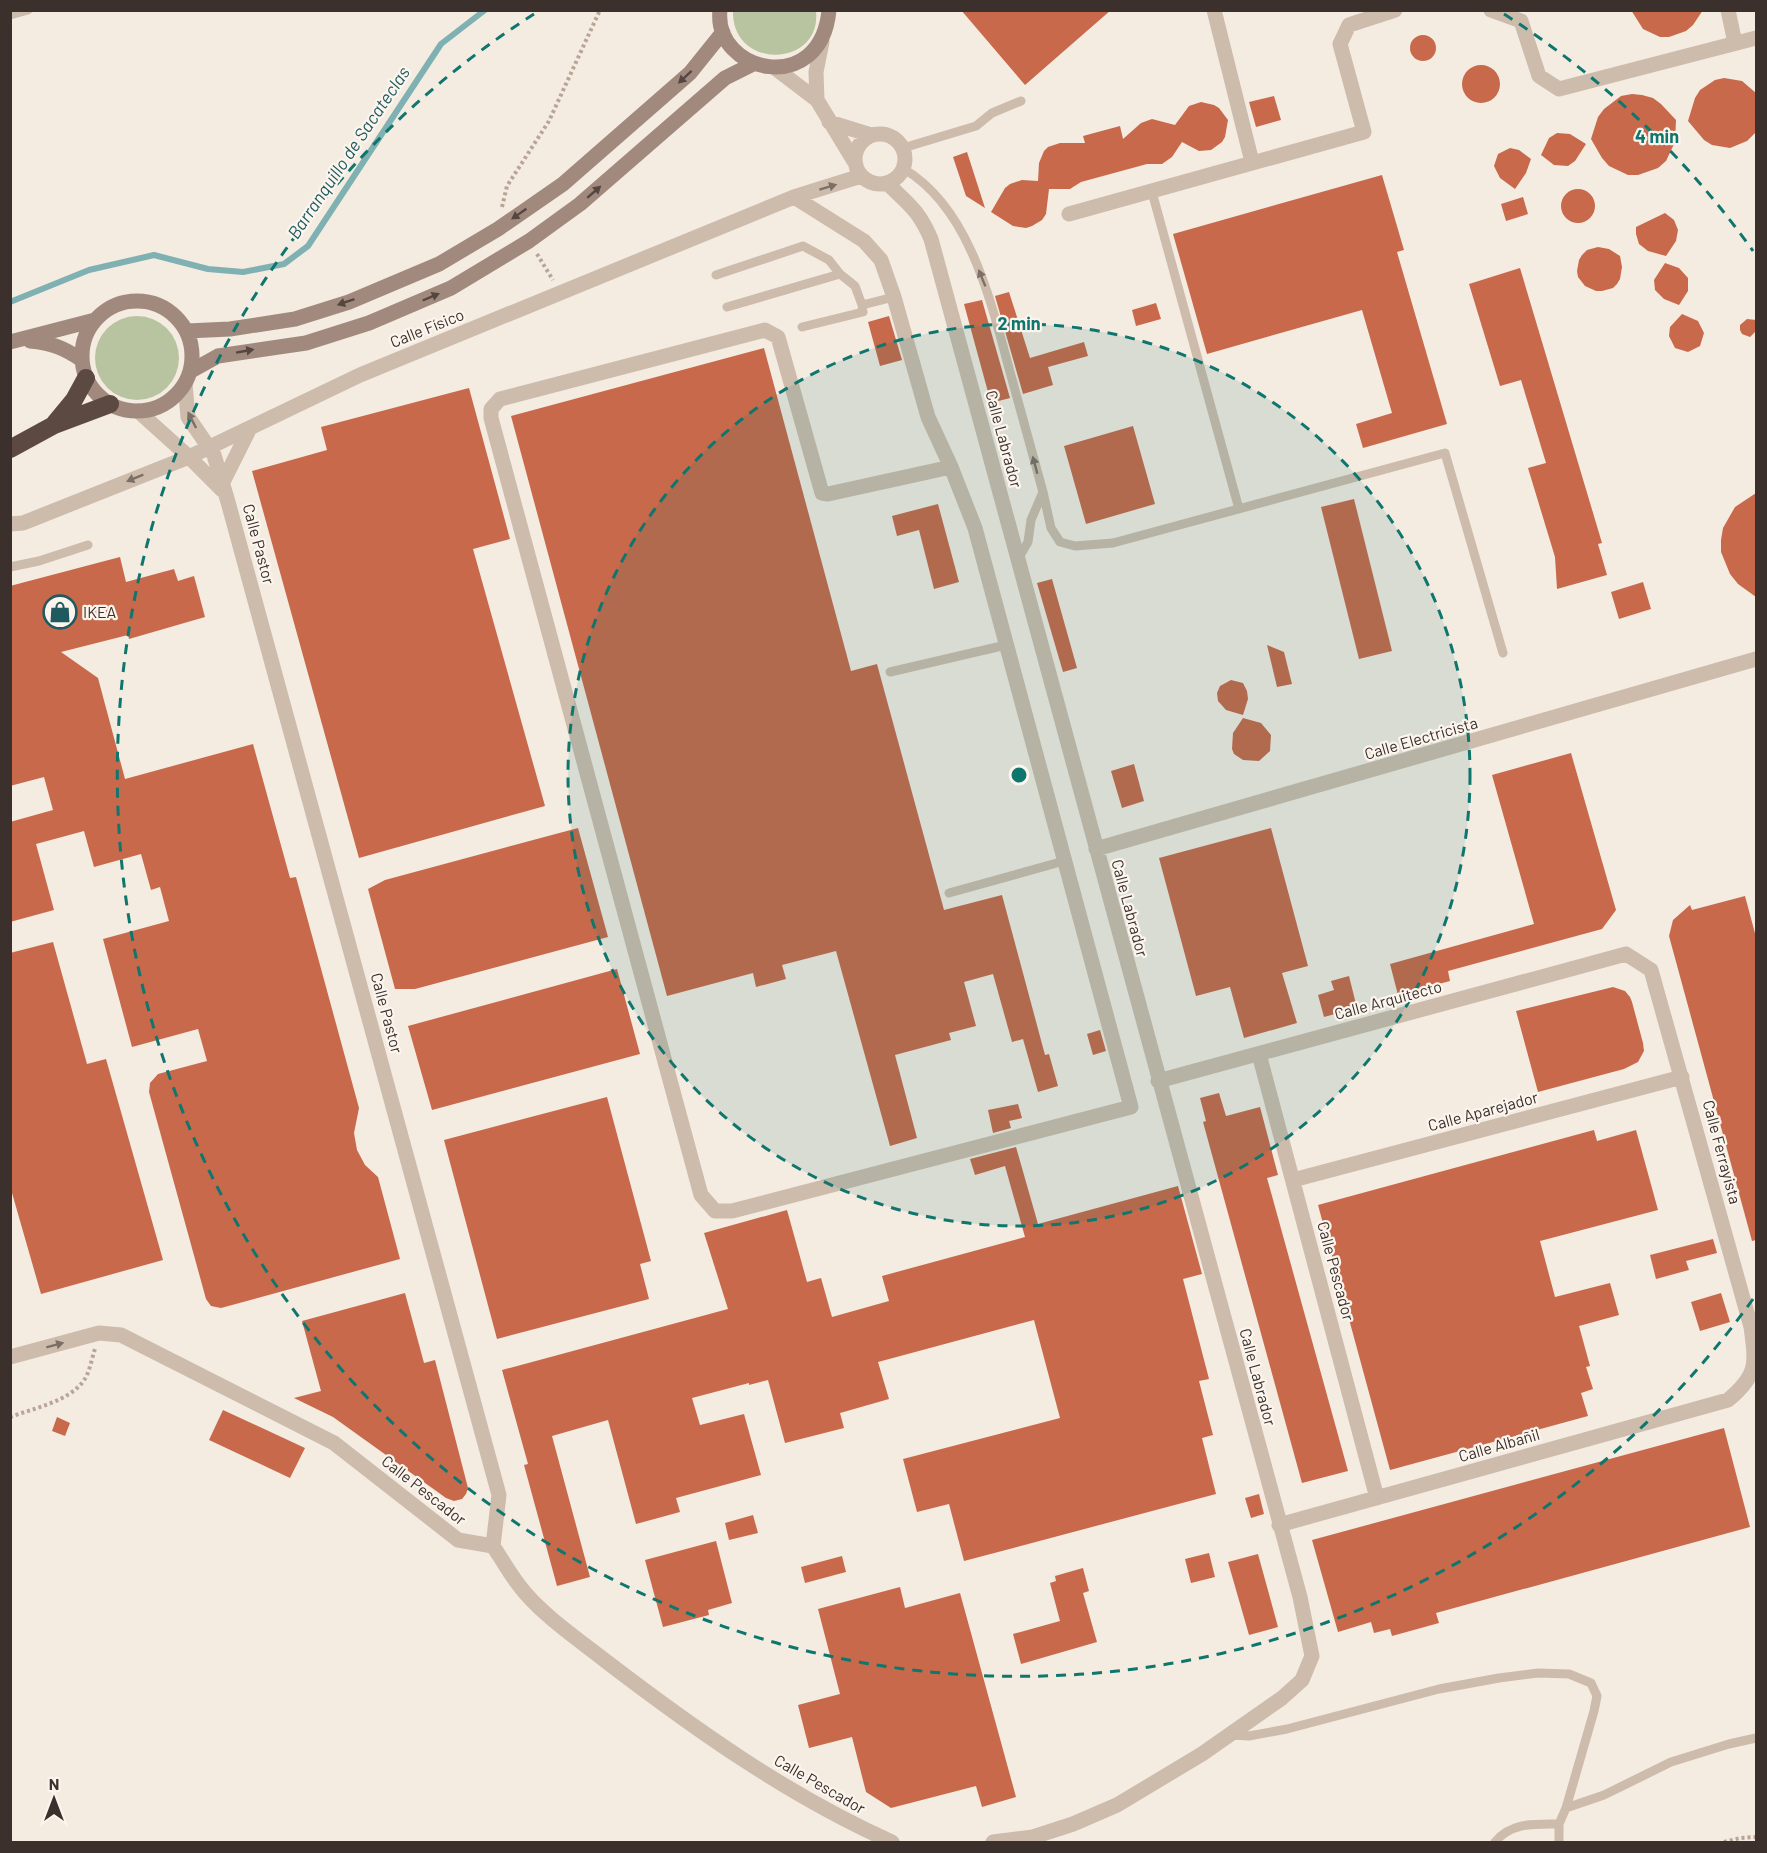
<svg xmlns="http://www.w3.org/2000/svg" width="1767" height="1853" font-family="Barlow,sans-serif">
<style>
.green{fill:#b8c4a0}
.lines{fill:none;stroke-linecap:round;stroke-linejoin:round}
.stream{stroke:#7fb0b2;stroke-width:6}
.building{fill:#c8694b}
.path{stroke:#b9a596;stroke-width:4;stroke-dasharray:3 3;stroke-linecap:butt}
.lane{stroke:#cdbbac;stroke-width:9}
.street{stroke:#cdbbac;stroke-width:15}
.secondary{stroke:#a18a7d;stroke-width:15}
.highway{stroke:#5c4a42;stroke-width:18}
.oneway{fill:#544640}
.oneway2{fill:#7d6f65}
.ring{fill:none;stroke:#0f766e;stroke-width:3;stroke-dasharray:10 8}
.labels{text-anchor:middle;stroke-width:4.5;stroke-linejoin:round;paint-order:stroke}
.street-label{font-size:16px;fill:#3b302b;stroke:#fbf5ee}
.poi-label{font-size:16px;fill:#3b302b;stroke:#fbf5ee;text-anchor:start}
.water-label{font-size:18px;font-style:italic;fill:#1f5a5e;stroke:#fbf5ee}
.centre{fill:#0f766e;stroke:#fbf5ee;stroke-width:3}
.ring-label{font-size:18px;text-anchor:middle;font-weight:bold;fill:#0f766e;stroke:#fbf5ee;stroke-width:4.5;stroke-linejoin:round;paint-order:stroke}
</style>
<rect width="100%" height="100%" fill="#f4ebe1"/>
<path class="green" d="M 733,10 L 816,11 C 822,68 731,71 733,10 Z
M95 358a42 42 0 1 1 84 0a42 42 0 1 1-84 0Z"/>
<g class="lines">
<path class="stream" d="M 10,302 L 89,270 L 154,255 L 208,269 L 243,272 L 284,264 L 308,246 L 441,44 L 485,10"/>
</g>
<path class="building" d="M 961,10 L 1111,10 L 1025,85 Z
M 1631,10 L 1703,10 L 1693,25 L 1686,31 L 1669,37 L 1660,37 L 1643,29 Z
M1410 48a13 13 0 1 1 26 0a13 13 0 1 1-26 0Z
M1462 84a19 19 0 1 1 38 0a19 19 0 1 1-38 0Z
M 1724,78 L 1742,81 L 1756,93 L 1756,132 L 1747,141 L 1730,148 L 1712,145 L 1704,140 L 1688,121 L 1695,98 L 1700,90 L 1715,80 Z
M 1632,94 L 1642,95 L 1653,98 L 1661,104 L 1676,120 L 1675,142 L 1666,161 L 1658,168 L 1638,175 L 1628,175 L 1609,166 L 1602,158 L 1591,139 L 1598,117 L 1604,109 L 1621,96 Z
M 1274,96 L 1281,120 L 1256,127 L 1249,102 Z
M 1201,102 L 1214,105 L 1219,108 L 1228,120 L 1225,137 L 1222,142 L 1211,150 L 1199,151 L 1182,142 L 1172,157 L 1162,164 L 1147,164 L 1081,182 L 1070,189 L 1049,189 L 1046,214 L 1042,220 L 1032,226 L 1026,228 L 1013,226 L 991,212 L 1005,188 L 1010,184 L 1022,180 L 1038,181 L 1039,163 L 1044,151 L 1048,147 L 1060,143 L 1085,143 L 1083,136 L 1120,126 L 1123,139 L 1141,123 L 1152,119 L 1175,125 L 1189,106 Z
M 1557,133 L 1570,134 L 1586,144 L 1575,161 L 1568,166 L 1554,165 L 1541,155 L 1549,138 Z
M 1510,148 L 1519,150 L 1531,159 L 1526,173 L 1515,189 L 1500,178 L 1494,166 L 1498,154 Z
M 967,152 L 985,208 L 966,196 L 953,157 Z
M 1382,175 L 1404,250 L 1397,252 L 1447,424 L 1363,448 L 1356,424 L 1392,413 L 1362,310 L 1207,354 L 1173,234 Z
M1561 206a17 17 0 1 1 34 0a17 17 0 1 1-34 0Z
M 1523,197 L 1528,214 L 1506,221 L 1501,204 Z
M 1665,213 L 1674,220 L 1678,230 L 1676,241 L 1666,256 L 1648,251 L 1639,244 L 1636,234 L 1636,227 Z
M 1598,247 L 1609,249 L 1620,256 L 1622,267 L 1620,279 L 1617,284 L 1613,288 L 1602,291 L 1596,291 L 1585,286 L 1578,277 L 1577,271 L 1579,260 L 1582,255 L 1587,250 Z
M 1665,263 L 1679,268 L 1688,278 L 1688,291 L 1679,305 L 1664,299 L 1655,290 L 1654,280 Z
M 1520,268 L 1602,543 L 1598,544 L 1607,575 L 1557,589 L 1555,557 L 1528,468 L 1546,463 L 1521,380 L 1500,386 L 1469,284 Z
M 1009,292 L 1030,358 L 1084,342 L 1088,356 L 1048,367 L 1053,385 L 1023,394 L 995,296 Z
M 982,300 L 1010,398 L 991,403 L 964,304 Z
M 1156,303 L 1161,319 L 1136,326 L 1132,310 Z
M 1682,314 L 1698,321 L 1704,333 L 1700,346 L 1688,352 L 1675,348 L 1669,336 L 1670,327 Z
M 889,316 L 902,360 L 880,366 L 868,322 Z
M 1747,319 L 1756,320 L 1756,331 L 1750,337 L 1742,334 L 1740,330 L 1740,325 Z
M 764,348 L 851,671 L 877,664 L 944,910 L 1002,895 L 1045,1055 L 1049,1054 L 1058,1086 L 1038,1092 L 1023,1039 L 1012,1042 L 993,974 L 964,982 L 976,1026 L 949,1033 L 951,1040 L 895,1055 L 917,1138 L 890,1146 L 836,951 L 782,965 L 786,979 L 756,987 L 753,973 L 667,996 L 511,416 Z
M 469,388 L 510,539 L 473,549 L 545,806 L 359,858 L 252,471 L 327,450 L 321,427 Z
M 1133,426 L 1155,504 L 1086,524 L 1064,446 Z
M 1756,493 L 1756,597 L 1738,584 L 1730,574 L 1721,552 L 1721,540 L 1723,528 L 1735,507 Z
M 1354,499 L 1392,651 L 1359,659 L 1321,507 Z
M 938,504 L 959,582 L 934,589 L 919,530 L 897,536 L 892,516 Z
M 120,557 L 126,582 L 174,569 L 178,581 L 194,576 L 205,617 L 129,639 L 128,635 L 61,652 L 98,678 L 125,779 L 253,744 L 290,878 L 296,877 L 359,1108 L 354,1133 L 357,1150 L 365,1165 L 378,1177 L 400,1259 L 221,1308 L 211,1306 L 206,1299 L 149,1092 L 150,1083 L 158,1074 L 207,1061 L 198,1029 L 132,1047 L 103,939 L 169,921 L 160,887 L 151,890 L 141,854 L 94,867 L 84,831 L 36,844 L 54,910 L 10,922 L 10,822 L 53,810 L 44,777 L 10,786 L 10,586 Z
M 1052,579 L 1077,668 L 1063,672 L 1037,583 Z
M 1643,582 L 1651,609 L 1619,619 L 1611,592 Z
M 1267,645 L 1284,652 L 1292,684 L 1277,687 Z
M 1231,680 L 1243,683 L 1247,691 L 1248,699 L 1243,715 L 1226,710 L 1218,701 L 1217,693 L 1220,686 Z
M 1243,718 L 1261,723 L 1271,735 L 1270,751 L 1259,761 L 1243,760 L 1234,754 L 1232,749 L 1233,733 Z
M 1571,753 L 1616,910 L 1602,929 L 1448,971 L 1450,981 L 1398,995 L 1390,964 L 1534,924 L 1492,775 Z
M 1134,764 L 1144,801 L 1122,808 L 1111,771 Z
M 578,828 L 608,937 L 415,989 L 395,989 L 368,889 L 385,880 Z
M 1271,828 L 1308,966 L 1282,973 L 1297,1023 L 1244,1038 L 1230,987 L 1196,996 L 1159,858 Z
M 1745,896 L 1756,937 L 1756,1240 L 1752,1241 L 1669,936 L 1673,920 L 1690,905 L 1692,910 Z
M 53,942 L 87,1064 L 106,1059 L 163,1260 L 41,1294 L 10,1186 L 10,953 Z
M 617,969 L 640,1054 L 432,1110 L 408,1026 Z
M 1349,976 L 1357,1008 L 1324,1017 L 1318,995 L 1334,990 L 1331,981 Z
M 1613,987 L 1625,991 L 1630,997 L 1632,1002 L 1643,1043 L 1644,1051 L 1638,1062 L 1624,1069 L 1538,1092 L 1516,1011 Z
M 1100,1030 L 1106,1051 L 1093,1055 L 1087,1034 Z
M 1219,1093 L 1226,1116 L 1260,1107 L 1278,1175 L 1267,1178 L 1348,1471 L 1302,1483 L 1203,1122 L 1206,1121 L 1200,1098 Z
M 607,1097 L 651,1261 L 640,1264 L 649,1299 L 497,1339 L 444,1140 Z
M 1018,1104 L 1022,1118 L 1009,1121 L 1011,1128 L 993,1133 L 988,1110 Z
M 1594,1130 L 1597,1141 L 1636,1130 L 1658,1210 L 1540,1241 L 1555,1297 L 1610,1283 L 1619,1315 L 1579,1326 L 1590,1366 L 1586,1367 L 1593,1389 L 1581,1393 L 1588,1416 L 1390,1470 L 1318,1205 Z
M 1016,1147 L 1038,1224 L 1178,1186 L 1202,1274 L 1183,1279 L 1209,1379 L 1199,1381 L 1213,1435 L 1202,1438 L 1216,1494 L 964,1561 L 949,1504 L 917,1512 L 903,1459 L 1060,1418 L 1034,1320 L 878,1362 L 889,1399 L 840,1413 L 844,1428 L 785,1443 L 768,1380 L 749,1385 L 749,1383 L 692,1398 L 700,1425 L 744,1414 L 761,1475 L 676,1498 L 680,1512 L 636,1524 L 608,1420 L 552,1436 L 590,1577 L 557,1586 L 524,1465 L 528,1464 L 502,1370 L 728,1309 L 704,1233 L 787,1210 L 807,1282 L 821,1278 L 832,1317 L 889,1301 L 882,1276 L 1025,1237 L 1005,1166 L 975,1175 L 970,1159 Z
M 1713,1239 L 1717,1253 L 1686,1261 L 1689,1270 L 1656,1279 L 1650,1255 Z
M 405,1293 L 424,1363 L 435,1360 L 468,1488 L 466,1494 L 462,1499 L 454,1501 L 446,1498 L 333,1417 L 294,1398 L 321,1391 L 302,1321 Z
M 1721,1293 L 1730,1322 L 1700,1331 L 1691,1302 Z
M 223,1410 L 305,1448 L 290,1478 L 209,1440 Z
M 57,1417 L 70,1423 L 65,1436 L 52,1431 Z
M 1724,1428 L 1750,1527 L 1436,1613 L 1439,1623 L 1392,1636 L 1390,1629 L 1374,1633 L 1371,1622 L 1338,1632 L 1312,1540 Z
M 1259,1494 L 1264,1514 L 1251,1518 L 1245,1498 Z
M 753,1515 L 758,1533 L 729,1540 L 725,1523 Z
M 716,1541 L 732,1603 L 708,1610 L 709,1615 L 663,1627 L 645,1560 Z
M 1209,1553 L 1215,1577 L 1191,1583 L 1185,1559 Z
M 1258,1554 L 1278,1627 L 1249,1635 L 1228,1562 Z
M 842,1556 L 846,1572 L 805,1583 L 801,1567 Z
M 1083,1568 L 1089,1591 L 1083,1593 L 1097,1642 L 1021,1664 L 1013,1634 L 1060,1621 L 1050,1583 L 1056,1581 L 1055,1576 Z
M 900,1587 L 905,1608 L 960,1593 L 1016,1797 L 982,1807 L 976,1786 L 891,1808 L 866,1792 L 852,1737 L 809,1748 L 798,1705 L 840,1694 L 818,1609 Z"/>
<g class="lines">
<path class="path" d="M 502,207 L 507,186 L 549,121 L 600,10
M 537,254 L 553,280
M 10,1417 C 34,1408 73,1401 86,1377 C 90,1369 92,1358 95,1349
M 1724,1842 L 1740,1838 L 1756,1837"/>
<path class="lane" d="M 10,15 L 28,10
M 903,148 L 976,126 L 992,113 L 1021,101
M 904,169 C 970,208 991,302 1010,372 C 1021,412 1032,452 1043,492 L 1031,520 L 1028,542 L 1018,559
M 1152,192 L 1239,509
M 716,275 L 803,246 L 829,260 L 840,274 L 855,286 L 862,305
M 727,307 L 840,274
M 802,327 L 863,312 L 862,305 L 894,297
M 1043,492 L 1051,528 L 1060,542 L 1075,546 L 1113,543 L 1445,453 L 1503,653
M 10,567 L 39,561 L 88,545
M 890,672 L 1006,645
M 949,893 L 1064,861
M 1230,1735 L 1249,1736 L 1287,1729 L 1439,1689 L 1499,1678 L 1538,1673 L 1569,1674 L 1591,1683 L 1597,1696 L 1594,1711 L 1566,1808 L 1559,1824 L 1559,1842
M 1566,1808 L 1604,1795 L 1671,1762 L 1729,1744 L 1756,1738
M 1495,1842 C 1511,1822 1535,1824 1559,1824"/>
<path class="street" d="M 1214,10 L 1252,162
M 1491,10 L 1521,21 L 1539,76 L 1559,89 L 1756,38
M 1728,10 L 1735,43
M 775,68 L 817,100 L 854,161
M 817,100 L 816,72 L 822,42
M 829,122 L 871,135
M855 159a25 25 0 1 1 50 0a25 25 0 1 1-50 0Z
M 887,183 C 909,205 918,209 931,239 L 1300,1597 L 1312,1656 L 1302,1680 L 1282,1698 L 1202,1754 L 1117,1805 L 1073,1824 L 1033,1837 L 993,1842
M 794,197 L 864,241 L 881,260 L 894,297 L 928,417 L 951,467 L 975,528 L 1131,1107 L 732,1211 L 715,1211 L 701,1195 L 491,418 L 491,409 L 500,399 L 765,330 L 778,337 L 822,493 L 828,494 L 951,467
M 1069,214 L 1364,132 L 1340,44 L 1349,25 L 1395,10
M 185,384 L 188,417 L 214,455 L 228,502 L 499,1495 L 493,1546
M 138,411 L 189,457 L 222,490
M 222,484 L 250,428
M 10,524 L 23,523 L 189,457 L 360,375 L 794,197 L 861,176
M 1096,849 L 1756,659
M 1259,1054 L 1377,1498
M 1158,1081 L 1626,954 L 1651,970 L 1751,1327 C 1756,1364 1758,1375 1728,1400 L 1279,1525
M 1293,1180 L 1682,1077
M 10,1357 L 99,1333 L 121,1335 L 334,1443 L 458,1540 L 493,1546 C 501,1558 509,1572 518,1584 C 539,1613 579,1640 607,1662 C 696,1730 789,1796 892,1842"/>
<path class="secondary" d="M 720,10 C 713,73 821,98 829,10
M82 356a55 55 0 1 1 110 0a55 55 0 1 1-110 0Z
M 187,331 L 230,329 L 295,319 L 349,302 L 439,264 L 498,229 L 563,184 L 690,73 L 723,32
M 30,341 C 52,343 64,348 82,360
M 10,342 L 95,320
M 191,371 L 218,356 L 306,343 L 369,323 L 451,288 L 529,241 L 580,204 L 725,78 L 753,64"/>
<path class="highway" d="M 55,423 L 74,400 L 86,378
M 10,449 L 54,425 L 110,404"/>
</g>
<defs><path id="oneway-solid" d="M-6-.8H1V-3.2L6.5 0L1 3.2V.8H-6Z" transform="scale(1.5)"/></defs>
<g class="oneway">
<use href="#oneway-solid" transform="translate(685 77) rotate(137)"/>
<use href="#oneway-solid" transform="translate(594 192) rotate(-41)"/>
<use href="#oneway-solid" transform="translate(519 214) rotate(145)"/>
<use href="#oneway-solid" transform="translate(431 297) rotate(-23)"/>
<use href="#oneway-solid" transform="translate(346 302) rotate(161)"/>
<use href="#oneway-solid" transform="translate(245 351) rotate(-10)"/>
</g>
<g class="oneway2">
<use href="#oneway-solid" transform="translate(828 187) rotate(-17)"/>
<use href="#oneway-solid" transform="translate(982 278) rotate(-112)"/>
<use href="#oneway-solid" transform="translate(192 420) rotate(-117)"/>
<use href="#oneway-solid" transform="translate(1035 465) rotate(-105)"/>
<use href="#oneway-solid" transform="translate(135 478) rotate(158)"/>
<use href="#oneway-solid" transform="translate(55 1345) rotate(-15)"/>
</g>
<circle cx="1019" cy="775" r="451" fill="#0f766e" fill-opacity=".12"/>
<g class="ring">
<circle cx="1019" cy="775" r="451"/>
<path d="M1753 1299A902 902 0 1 1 534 14M1504 14A902 902 0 0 1 1753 251"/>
</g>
<defs>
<symbol id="shop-ring" viewBox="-11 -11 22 22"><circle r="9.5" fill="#fbf5ee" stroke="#1f5a5e" stroke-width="1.5"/><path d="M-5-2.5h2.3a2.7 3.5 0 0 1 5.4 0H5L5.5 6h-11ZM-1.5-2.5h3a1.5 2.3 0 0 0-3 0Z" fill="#1f5a5e"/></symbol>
</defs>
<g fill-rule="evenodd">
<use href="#shop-ring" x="41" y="593" width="38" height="38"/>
</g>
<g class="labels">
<g class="street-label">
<text transform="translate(427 328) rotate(-22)" y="6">Calle Físico</text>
<text transform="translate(1004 439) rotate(75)" y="6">Calle Labrador</text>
<text transform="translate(259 544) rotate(75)" y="6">Calle Pastor</text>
<text transform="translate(1421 738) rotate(-16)" y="6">Calle Electricista</text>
<text transform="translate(1130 908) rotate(75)" y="6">Calle Labrador</text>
<text transform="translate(1388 1000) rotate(-15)" y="6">Calle Arquitecto</text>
<text transform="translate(387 1013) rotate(75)" y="6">Calle Pastor</text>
<text transform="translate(1483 1111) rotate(-15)" y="6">Calle Aparejador</text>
<text transform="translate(1722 1152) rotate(75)" y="6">Calle Ferrayista</text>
<text transform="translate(1336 1271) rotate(75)" y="6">Calle Pescador</text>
<text transform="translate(1258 1377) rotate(75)" y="6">Calle Labrador</text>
<text transform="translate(1499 1445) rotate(-16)" y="6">Calle Albañil</text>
<text transform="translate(424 1490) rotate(38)" y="6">Calle Pescador</text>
<text transform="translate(820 1784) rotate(30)" y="6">Calle Pescador</text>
</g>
<g class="poi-label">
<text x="83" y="618">IKEA</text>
</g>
<g class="water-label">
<text transform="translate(349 153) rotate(-56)" y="6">Barranquillo de Sacateclas</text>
</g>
</g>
<circle cx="1019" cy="775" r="9" class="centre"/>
<g class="ring-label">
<text x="1657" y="143">4 min</text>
<text x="1019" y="330">2 min</text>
</g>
<rect width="1767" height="1853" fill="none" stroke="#3b302b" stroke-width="24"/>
<g transform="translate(54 1799)" stroke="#fbf5ee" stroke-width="4.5" paint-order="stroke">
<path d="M0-4.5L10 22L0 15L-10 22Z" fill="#3b302b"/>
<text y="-9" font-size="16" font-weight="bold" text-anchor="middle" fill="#3b302b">N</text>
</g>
</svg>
